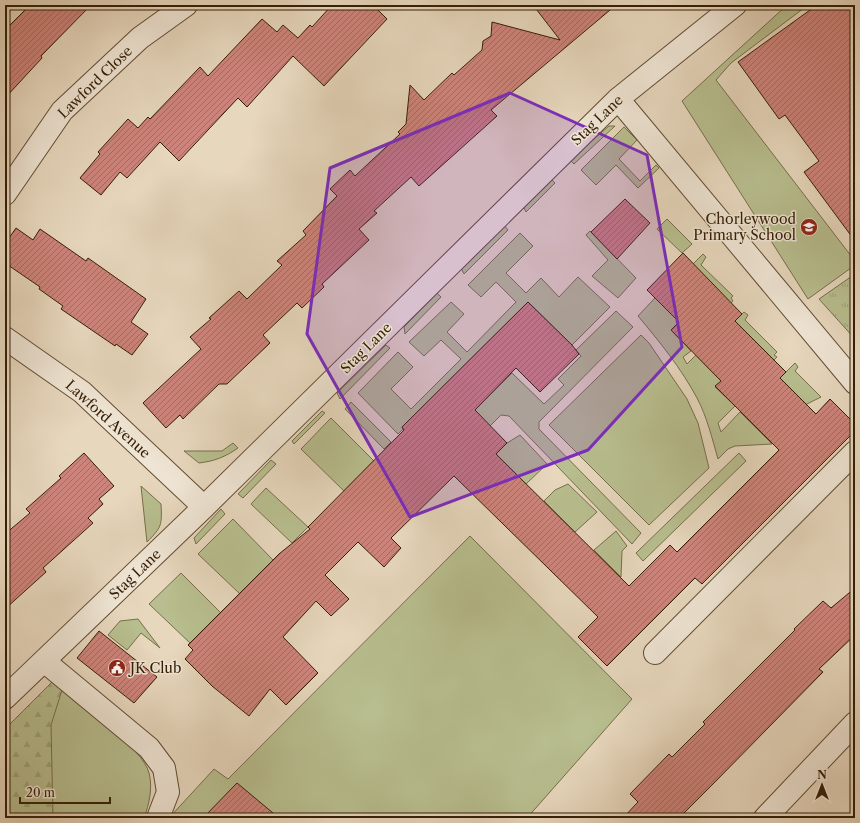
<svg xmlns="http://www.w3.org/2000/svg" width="860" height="823" font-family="'Libre Caslon Text',serif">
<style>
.green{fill:#b8be8f;stroke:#766e4a}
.forest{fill:url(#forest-firs);stroke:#766e4a}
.park{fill:url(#park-tufts);stroke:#766e4a}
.building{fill:url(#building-hatch);stroke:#351e06}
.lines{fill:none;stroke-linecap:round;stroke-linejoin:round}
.minor-casing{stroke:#624c34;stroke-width:24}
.minor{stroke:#efe5d4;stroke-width:22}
.marked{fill:#7b2cbf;fill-opacity:0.2;stroke:#7b2cbf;stroke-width:3;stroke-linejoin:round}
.labels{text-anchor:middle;stroke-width:3;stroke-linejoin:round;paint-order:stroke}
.street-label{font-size:14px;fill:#351e06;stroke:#efe5d4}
.poi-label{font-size:14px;fill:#351e06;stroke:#efe5d4;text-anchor:end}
</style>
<defs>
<pattern id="forest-firs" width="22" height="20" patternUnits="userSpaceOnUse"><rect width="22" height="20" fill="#b8be8f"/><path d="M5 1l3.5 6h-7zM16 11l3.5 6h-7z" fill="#9fa37a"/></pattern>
<pattern id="park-tufts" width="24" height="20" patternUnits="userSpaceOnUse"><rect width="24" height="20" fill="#b8be8f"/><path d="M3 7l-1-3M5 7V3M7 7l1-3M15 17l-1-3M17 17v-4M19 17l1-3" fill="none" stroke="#9fa37a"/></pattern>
<pattern id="building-hatch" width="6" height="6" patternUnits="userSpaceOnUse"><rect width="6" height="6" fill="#cd847b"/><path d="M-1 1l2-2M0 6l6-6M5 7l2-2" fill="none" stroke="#a76b63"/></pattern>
</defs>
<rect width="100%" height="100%" fill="#e7d7bd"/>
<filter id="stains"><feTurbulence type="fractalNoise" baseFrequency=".005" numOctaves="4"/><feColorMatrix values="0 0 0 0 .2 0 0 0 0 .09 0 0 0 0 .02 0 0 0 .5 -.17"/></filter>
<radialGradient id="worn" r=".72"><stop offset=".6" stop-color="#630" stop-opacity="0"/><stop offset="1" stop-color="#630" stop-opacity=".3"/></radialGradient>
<path class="green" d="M 787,5 L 808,5 L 731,63 L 716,80 L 855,261 L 855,265 L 808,299 L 682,101 Z
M 609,126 L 615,126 L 574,164 L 570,160 Z
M 624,127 L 637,140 L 619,159 L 640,181 L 656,165 L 659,168 L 638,188 L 616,165 L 596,185 L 581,170 Z
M 551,179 L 555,183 L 526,212 L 523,206 Z
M 667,219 L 692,244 L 682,253 L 657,229 Z
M 504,225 L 508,230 L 464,274 L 461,268 Z
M 590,231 L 636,278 L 618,298 L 592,276 L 608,260 L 586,235 Z
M 520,233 L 533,246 L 506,273 L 526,293 L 541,278 L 559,297 L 578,277 L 610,307 L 572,345 L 528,302 L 402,427 L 403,429 L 398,434 L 358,393 L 398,352 L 413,367 L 391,389 L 411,409 L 461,359 L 441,340 L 424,356 L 409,342 L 451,302 L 464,314 L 447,332 L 467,352 L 516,302 L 496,282 L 481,297 L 468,285 Z
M 703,254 L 706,257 L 701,265 L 733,296 L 731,298 L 733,301 L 722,312 L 693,264 Z
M 437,293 L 441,297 L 405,334 L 404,327 Z
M 655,298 L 679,322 L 671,330 L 691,351 L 683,357 L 687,364 L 696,355 L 721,381 L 715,387 L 735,406 L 718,423 L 721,432 L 740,412 L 772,444 L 735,446 L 728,449 L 718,459 C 712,438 707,417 697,398 C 681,368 659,341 638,316 Z
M 616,311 L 633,327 L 539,422 L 539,429 L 641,533 L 632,544 L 509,416 L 501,415 L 482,434 L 466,419 L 512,373 L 544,404 L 564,385 L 558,379 L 581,356 L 576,350 Z
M 744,312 L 748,315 L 745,320 L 777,352 L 774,355 L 777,357 L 766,368 L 760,347 L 735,321 Z
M 641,335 L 649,343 L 687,399 L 698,423 L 709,468 L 649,525 L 549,425 Z
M 386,345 L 390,348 L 340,399 L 337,393 Z
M 795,363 L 798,367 L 795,371 L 821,397 L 805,405 L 780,378 Z
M 351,402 L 391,442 L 384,449 L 345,409 Z
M 322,411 L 325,413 L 294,444 L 292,441 Z
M 331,418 L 374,461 L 344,491 L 301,449 Z
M 520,435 L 547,464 L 526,484 L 496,454 L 507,443 Z
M 233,443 L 238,448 C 225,457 215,461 199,463 L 184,451 L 222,451 Z
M 739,453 L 746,461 L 643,561 L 636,553 Z
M 271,460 L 276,464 L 243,498 L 238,494 Z
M 568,484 L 597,512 L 575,532 L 544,501 L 555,490 Z
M 141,486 L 161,504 C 162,525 162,527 147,542 Z
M 266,488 L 308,527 L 292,543 L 251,504 Z
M 221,509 L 225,514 L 196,544 L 194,538 Z
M 233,519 L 273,560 L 240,594 L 198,554 Z
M 616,531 L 627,546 L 622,551 L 621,577 L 594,550 Z
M 470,536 L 632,699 L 527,818 L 169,818 L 214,769 L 228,779 Z
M 181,573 L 221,613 L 190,643 L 149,604 Z
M 138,619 L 160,648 L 141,633 L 127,650 L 108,635 L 120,621 Z
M 62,690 C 83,707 143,748 149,773 C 153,787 149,805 144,818 L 18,818 L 5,748 Z"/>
<path class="forest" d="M 52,682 L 62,690 L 51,725 L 53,818 L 8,818 L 5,815 L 5,729 Z"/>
<path class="park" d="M 855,274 L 855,339 L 819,299 Z"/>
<path class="building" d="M 30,5 L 91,5 L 41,56 L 42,58 L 5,98 L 5,30 Z
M 332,5 L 373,5 L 387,19 L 324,86 L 293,56 L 247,107 L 238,98 L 179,161 L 160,142 L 127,178 L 120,172 L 101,195 L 80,178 L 100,154 L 98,152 L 128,119 L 138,128 L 148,117 L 150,119 L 200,67 L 208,76 L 262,19 L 277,32 L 283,25 L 298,38 L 310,25 L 312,27 Z
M 533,5 L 616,5 L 491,110 L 497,116 L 419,186 L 411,177 L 374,211 L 377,213 L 359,229 L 369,240 L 322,284 L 324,287 L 302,308 L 297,303 L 263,335 L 270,343 L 227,384 L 219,384 L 183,419 L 180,415 L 166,428 L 143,403 L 201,349 L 190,337 L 211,319 L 209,318 L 239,291 L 247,299 L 282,265 L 277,261 L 306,235 L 303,231 L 337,196 L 330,189 L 350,170 L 355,176 L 400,134 L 398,132 L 406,124 L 410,85 L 424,100 L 452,73 L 454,75 L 482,50 L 483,41 L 491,36 L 492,22 L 560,40 Z
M 817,5 L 855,5 L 855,241 L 804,172 L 819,161 L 785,115 L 779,119 L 738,62 Z
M 625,199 L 650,223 L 617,259 L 591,232 Z
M 16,228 L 33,240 L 40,229 L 86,261 L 88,258 L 146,299 L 131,322 L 148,334 L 132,355 L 116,344 L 115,346 L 61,309 L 63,306 L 39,289 L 40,287 L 5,263 L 5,244 Z
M 683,253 L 742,314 L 735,321 L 786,372 L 780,378 L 816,414 L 830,399 L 855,424 L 855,431 L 702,584 L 695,578 L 607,666 L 578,637 L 598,617 L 454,476 L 391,538 L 401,548 L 384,567 L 358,542 L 325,575 L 349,599 L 331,616 L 316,601 L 283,637 L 318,673 L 286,705 L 270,689 L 249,716 L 212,686 L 185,659 L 193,650 L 188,645 L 279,554 L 310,529 L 308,527 L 404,430 L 402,427 L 528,302 L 572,345 L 579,354 L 540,392 L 516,368 L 475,410 L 507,443 L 496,454 L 629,586 L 670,545 L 677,552 L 779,450 L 715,386 L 721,381 L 671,330 L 679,322 L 647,290 Z
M 84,453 L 114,486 L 99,499 L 103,504 L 88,518 L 93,523 L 43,568 L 46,572 L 5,609 L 5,534 L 30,513 L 26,509 L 61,478 L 59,476 Z
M 855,588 L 855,635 L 819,669 L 823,672 L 713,784 L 679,818 L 623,818 L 638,802 L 630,794 L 669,754 L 672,757 L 705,724 L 703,722 L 795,630 L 794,629 L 823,601 L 831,608 Z
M 99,631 L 157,677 L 134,703 L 77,658 Z
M 237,783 L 279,818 L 203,818 Z"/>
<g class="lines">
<defs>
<path id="minor" d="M 618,99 L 855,383
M 5,194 L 62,111 L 140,38 L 186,5
M 5,338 L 82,392 L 204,507
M 655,653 L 855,452
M 44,661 L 149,748 L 164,768 L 168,792 L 158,818
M 5,698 L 204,507 L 618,99 L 735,5
M 765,818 L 855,723"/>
</defs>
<use href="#minor" class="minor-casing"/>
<use href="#minor" class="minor"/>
</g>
<path class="marked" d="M 510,93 L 647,155 L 682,347 L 588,450 L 410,517 L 307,334 L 330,168 Z"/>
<defs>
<symbol id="school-disc" viewBox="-11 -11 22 22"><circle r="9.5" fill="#8f2418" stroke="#efe5d4"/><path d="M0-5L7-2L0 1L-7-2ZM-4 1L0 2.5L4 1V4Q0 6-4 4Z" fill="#fff"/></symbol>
<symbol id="civic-disc" viewBox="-11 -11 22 22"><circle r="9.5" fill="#8f2418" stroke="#efe5d4"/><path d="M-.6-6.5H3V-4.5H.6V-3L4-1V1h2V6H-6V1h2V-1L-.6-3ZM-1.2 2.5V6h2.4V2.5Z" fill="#fff"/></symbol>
</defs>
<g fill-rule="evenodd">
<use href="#school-disc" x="799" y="217" width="20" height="20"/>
<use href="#civic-disc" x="107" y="658" width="20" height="20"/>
</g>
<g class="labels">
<g class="street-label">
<text transform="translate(95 82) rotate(-44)" y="5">Lawford Close</text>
<text transform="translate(597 120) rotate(-44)" y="5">Stag Lane</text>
<text transform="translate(366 348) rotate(-45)" y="5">Stag Lane</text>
<text transform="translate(108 419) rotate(42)" y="5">Lawford Avenue</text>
<text transform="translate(135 574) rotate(-44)" y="5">Stag Lane</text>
</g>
<g class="poi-label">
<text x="796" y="224">Chorleywood<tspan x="796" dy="16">Primary School</tspan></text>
<text x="130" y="673" text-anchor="start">JK Club</text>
</g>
</g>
<rect width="860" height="823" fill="none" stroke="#e7d7bd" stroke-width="20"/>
<rect x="6" y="6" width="848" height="811" fill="none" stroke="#351e06" stroke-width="2"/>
<rect x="10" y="10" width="840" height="803" fill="none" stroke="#351e06"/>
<g transform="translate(822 785)" stroke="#efe5d4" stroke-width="3" paint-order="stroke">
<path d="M0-3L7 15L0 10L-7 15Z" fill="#351e06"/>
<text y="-6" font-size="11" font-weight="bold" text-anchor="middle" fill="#351e06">N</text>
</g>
<path d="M20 797v6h90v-6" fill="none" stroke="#351e06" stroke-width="2"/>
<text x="26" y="797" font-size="12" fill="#351e06" stroke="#efe5d4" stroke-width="3" paint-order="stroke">20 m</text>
<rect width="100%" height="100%" filter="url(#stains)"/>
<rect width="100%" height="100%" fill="url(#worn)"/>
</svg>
